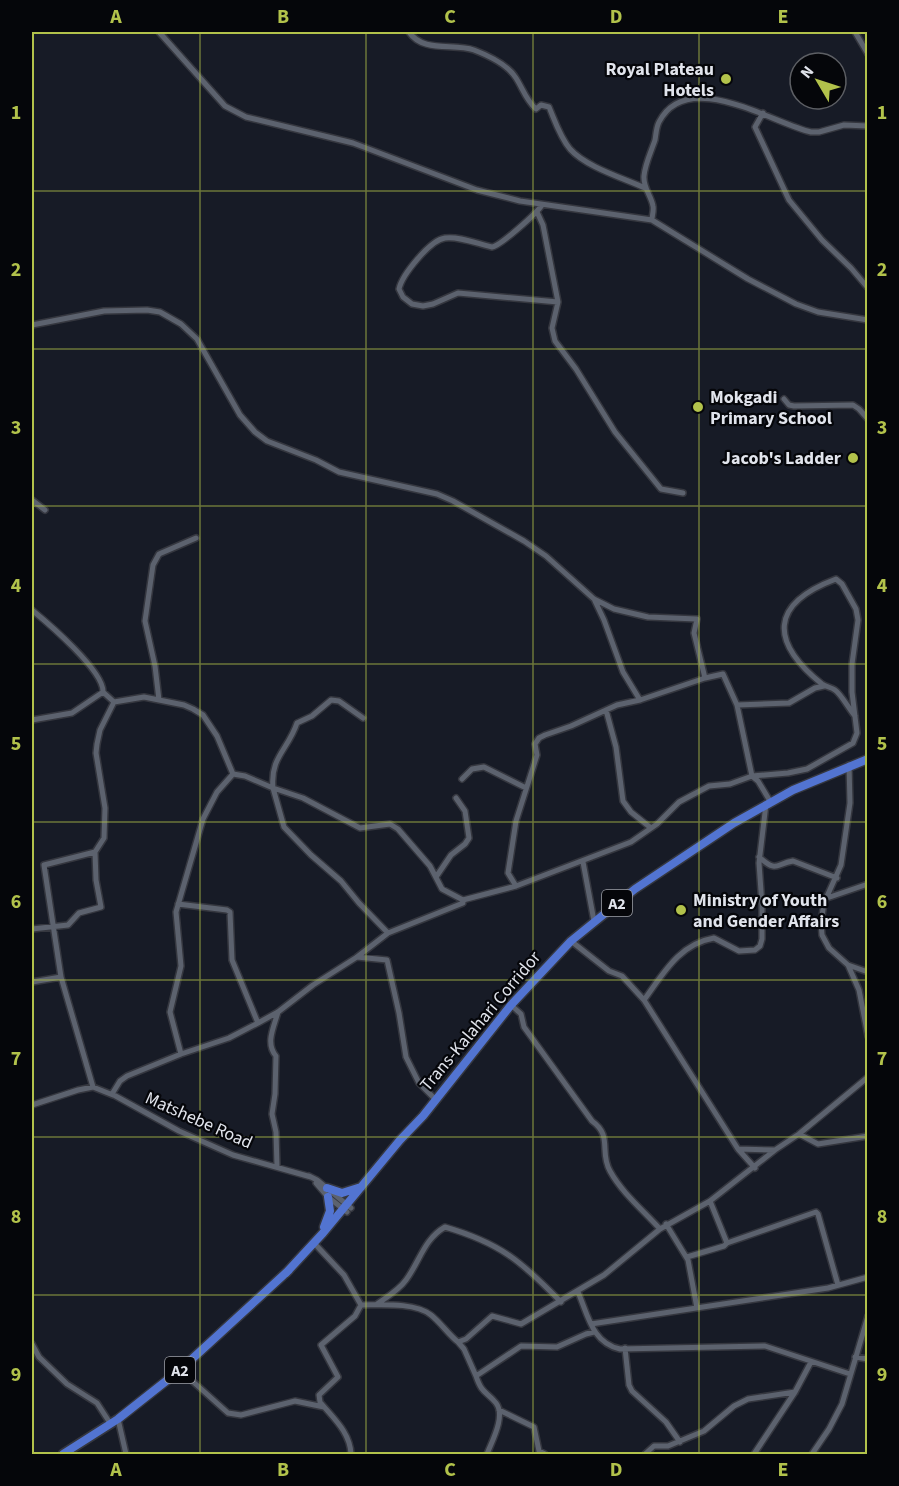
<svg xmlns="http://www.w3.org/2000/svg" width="899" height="1486" font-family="'Source Sans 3',sans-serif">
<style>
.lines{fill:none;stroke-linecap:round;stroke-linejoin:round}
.minor-casing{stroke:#35373f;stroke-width:8}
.trunk-casing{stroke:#35373f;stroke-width:11}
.minor{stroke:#5c626e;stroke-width:5}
.trunk{stroke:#5274d1;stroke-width:8}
.grid{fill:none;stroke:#b2c24b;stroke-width:1.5;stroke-opacity:0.55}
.poi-dot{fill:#b2c24b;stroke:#05060a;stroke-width:2}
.labels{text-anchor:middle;stroke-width:4.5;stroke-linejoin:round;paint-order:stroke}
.shield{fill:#05060a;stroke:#9fa1a8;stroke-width:1.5}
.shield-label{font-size:16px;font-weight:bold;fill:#e1e4ec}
.poi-label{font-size:18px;font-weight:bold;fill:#e1e4ec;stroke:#05060a;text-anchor:end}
.street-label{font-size:18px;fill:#e1e4ec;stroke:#05060a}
.neatline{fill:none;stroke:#b2c24b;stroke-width:2}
.grid-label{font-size:20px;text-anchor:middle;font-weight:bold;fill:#b2c24b}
</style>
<rect width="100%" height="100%" fill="#171b26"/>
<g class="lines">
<defs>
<path id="minor" d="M 159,32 L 225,106 L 246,117 L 353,143 L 477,190 L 520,201 L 652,220 L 748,279 L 796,304 L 818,312 L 868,320
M 409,32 C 423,53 453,43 474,50 C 487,55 508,65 516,78 C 523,89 526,100 536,109 L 541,105 L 549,107 C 555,121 560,137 570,149 C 586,167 623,178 645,188
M 855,32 L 868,54
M 763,113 L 755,127 L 789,200 L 822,240 L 851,268 L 868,288
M 542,205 C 536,214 500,246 492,247 C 478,244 459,236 445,238 C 430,240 402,275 399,289 L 403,297 L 412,304 L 423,306 L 433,304 L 458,293 L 558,302
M 537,212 L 543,225 L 558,302 L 552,328 L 555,341 L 576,369 L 615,432 L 661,489 L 683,493
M 652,220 C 652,216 654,210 653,206 C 651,195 643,188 644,176 C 645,164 651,152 655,140 C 656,135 656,128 659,122 C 687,67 772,123 811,132 L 819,132 L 844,125 L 868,126
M 32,325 L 104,311 L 147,310 L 160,312 L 181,324 L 197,339 L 240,415 L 255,432 L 267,441 L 316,460 L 339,472 L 437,494 L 453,501 L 524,541 L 546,556 L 594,599 L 614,609 L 648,617 L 697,619 L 694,633 L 705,678
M 784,399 L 789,405 L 794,406 L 853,405 L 859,409 L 868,419
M 32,500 L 45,510
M 595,601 L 604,620 L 623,672 L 640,700
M 32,610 C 49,624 104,671 103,692 L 114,702 L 144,697 L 184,705 L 193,709 L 203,715 L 217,736 L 233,774 L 245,776 L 273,788 L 284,827 L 311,855 L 341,881 L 359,903 L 388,933
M 159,700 L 155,666 L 145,621 L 153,565 L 159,554 L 196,538
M 737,705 L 789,703 L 815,688 L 824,686
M 606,710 L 616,747 L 623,801 L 631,812 L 651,828
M 363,718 L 339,701 L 331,700 L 312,716 L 297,723 C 288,750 270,757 273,788 L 303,798 L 360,828 L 390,824 L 398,829 L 430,866 L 442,889 L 463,900
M 32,720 L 72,713 L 103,692
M 849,765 L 850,803 L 841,865 L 824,903 L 821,922 L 822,935 L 829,948 L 848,965 L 859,990 L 868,1036
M 462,779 L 472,769 L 484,767 L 526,788
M 759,857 C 777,873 775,864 793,861 L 837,878
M 583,862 L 594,921
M 436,877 L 451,855 L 465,844 L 469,838 L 465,811 L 456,798
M 516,886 L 508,873 L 516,821 L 537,755 L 535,744 L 539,738 L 545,735 L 571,726 L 617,705 L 640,700 L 705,678 L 723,674 L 737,705 L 752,776 L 758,781 L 770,801
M 827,898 L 868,884
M 178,904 L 227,910 L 230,912 L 232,960 L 258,1023
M 32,929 L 68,925 L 79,913 L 101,907 L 96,880 L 95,852 L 104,838 L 105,808 L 96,753 L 97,744 L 100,730 L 114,702
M 571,941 L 609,971 L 622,976 L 644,1000 L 738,1149 L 755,1168
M 357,957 L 387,960 L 399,1013 L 406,1057 L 419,1083 L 436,1100
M 848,965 L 868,972
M 32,982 L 61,977
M 644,1000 C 663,974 679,944 714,938 L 739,951 L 755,950 L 760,946 L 762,939 L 762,905 L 759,863 L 766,804
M 511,1005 L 521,1014 L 524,1027 L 592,1121 C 613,1136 599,1152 610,1171 C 622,1193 644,1211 660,1229
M 181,1054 L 170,1012 L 181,966 L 176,912 L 203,819 L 217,792 L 233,774
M 93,1087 L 61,977 L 44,865 L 95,852
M 32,1105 L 78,1090 L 93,1087 L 113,1095
M 799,1134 L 818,1144 L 868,1136
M 738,1149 L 775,1150
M 277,1166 L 276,1132 L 272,1114 L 275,1094 L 276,1056 C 265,1043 274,1027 278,1012
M 309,1176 L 317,1180 L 351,1208
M 311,1177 L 233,1155 L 179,1131 L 112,1094 L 120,1081 L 127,1076 L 181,1054 L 229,1038 L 258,1023 L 278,1012 L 313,985 L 357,957 L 388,933 L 463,903 L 463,900 L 516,886 L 631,842 L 657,824 L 679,802 L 709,786 L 730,784 L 752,776 L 788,773 L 807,769 L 853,743 L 857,733 L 852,692 L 852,664 L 858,620 L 856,609 L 842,584 L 836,579 C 769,604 770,642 822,684 C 826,687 831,687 835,690 C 841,694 849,709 855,716
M 316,1183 L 328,1197 L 347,1212
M 710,1201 L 727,1243
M 666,1224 L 688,1260 L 697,1308
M 314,1243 L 344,1275 L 361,1305 C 380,1305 415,1302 431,1315 C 441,1323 448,1334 458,1342 L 466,1339 L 492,1316 L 521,1324 L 604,1275 L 660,1229 L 710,1201 L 775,1150 L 799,1134 L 868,1077
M 687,1257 L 724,1246 L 727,1243 L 816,1212 L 818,1214 L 838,1285
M 578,1292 C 588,1315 592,1343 620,1349 L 765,1346 L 850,1374
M 377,1304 C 387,1297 399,1290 406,1280 C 420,1261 424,1239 445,1227 C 500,1243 521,1261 561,1302
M 591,1324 L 828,1288 L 868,1277
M 458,1342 L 464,1349 L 476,1376 L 521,1346 L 557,1347 L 586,1334 L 594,1332
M 32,1344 L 39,1357 L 67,1384 L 97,1403 L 110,1423
M 625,1348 L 629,1385 L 632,1391 L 666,1422 L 680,1442
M 855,1357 L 868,1359
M 180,1370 L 228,1413 L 241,1415 L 295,1401 L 324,1407
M 476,1376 C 482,1394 486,1391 496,1403 C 506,1416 492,1441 487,1454
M 499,1410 L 534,1427 L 539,1451 L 545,1454
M 118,1419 L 126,1454
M 351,1454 C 350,1432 333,1418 320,1402 L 319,1395 L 338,1377 L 321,1345 L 355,1316 L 361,1305
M 645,1454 L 654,1446 L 668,1446 L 704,1431 L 734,1406 L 748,1399 L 795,1392
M 754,1454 L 795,1392 L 811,1362
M 812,1454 L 829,1429 L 842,1404 L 868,1316"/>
<path id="trunk" d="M 327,1188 L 342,1193 L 361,1187
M 324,1227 L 330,1211 L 328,1197
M 286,1273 L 323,1233 L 400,1140 L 423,1116 L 511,1005 L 571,941 L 635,889 L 734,823 L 793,790 L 868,759
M 63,1454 L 118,1419 L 180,1370 L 289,1270"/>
</defs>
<use href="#minor" class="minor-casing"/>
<use href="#trunk" class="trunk-casing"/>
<use href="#minor" class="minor"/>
<use href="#trunk" class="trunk"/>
</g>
<path class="grid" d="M 200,32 L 200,1454M 366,32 L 366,1454M 533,32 L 533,1454M 699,32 L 699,1454M 32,191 L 868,191M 32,349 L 868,349M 32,506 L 868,506M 32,664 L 868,664M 32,822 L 868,822M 32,980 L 868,980M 32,1137 L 868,1137M 32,1295 L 868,1295"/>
<g class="poi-dot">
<circle cx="726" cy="79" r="6"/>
<circle cx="698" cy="407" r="6"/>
<circle cx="853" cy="458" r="6"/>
<circle cx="681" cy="910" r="6"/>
</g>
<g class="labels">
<g class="shield">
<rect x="602" y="890" width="30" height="26" rx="4.5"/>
<rect x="165" y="1357" width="30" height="26" rx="4.5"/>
</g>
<g class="shield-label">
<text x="617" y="909">A2</text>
<text x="180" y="1376">A2</text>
</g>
<g class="poi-label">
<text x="714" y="75">Royal Plateau<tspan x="714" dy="21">Hotels</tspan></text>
<text x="710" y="403" text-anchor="start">Mokgadi<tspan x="710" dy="21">Primary School</tspan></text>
<text x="841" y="464">Jacob's Ladder</text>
<text x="693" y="906" text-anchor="start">Ministry of Youth<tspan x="693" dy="21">and Gender Affairs</tspan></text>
</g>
<g class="street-label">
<text transform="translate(480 1021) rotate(-50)" y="6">Trans-Kalahari Corridor</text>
<text transform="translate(199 1120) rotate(24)" y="6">Matshebe Road</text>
</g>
</g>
<rect width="899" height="1486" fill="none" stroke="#05060a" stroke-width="66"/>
<g transform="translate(818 81) rotate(309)"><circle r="28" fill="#05060a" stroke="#5d5f64" stroke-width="1.5"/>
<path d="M0-4.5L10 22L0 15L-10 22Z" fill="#b2c24b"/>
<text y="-9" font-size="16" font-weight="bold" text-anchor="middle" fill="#e1e4ec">N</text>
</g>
<rect x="33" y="33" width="833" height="1420" class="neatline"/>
<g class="grid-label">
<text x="116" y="23">A</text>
<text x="283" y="23">B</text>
<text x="450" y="23">C</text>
<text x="616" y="23">D</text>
<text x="783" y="23">E</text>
<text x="16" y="119">1</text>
<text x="882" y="119">1</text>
<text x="16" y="276">2</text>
<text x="882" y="276">2</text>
<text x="16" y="434">3</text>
<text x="882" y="434">3</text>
<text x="16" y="592">4</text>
<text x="882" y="592">4</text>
<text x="16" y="750">5</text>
<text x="882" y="750">5</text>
<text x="16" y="908">6</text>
<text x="882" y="908">6</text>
<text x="16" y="1065">7</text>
<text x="882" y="1065">7</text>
<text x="16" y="1223">8</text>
<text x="882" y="1223">8</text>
<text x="16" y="1381">9</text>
<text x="882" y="1381">9</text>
<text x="116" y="1476">A</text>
<text x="283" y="1476">B</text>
<text x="450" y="1476">C</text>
<text x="616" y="1476">D</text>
<text x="783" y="1476">E</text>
</g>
</svg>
